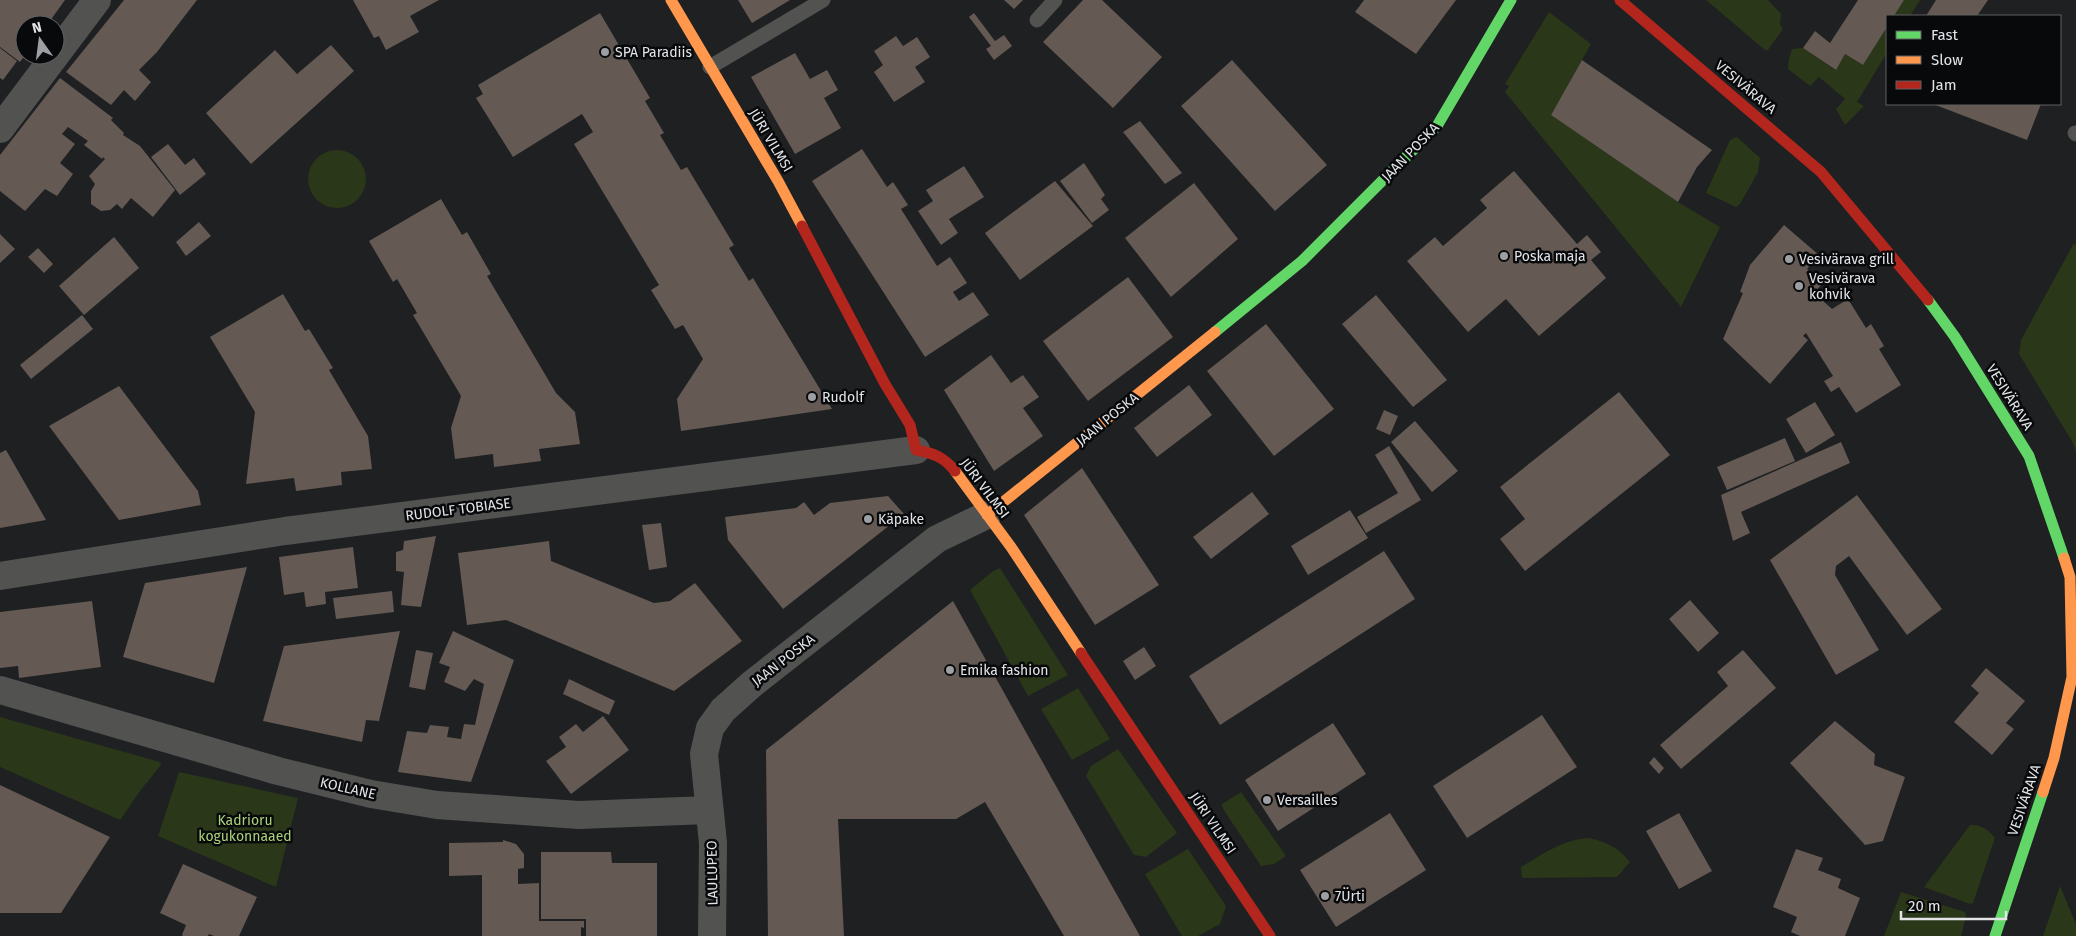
<svg xmlns="http://www.w3.org/2000/svg" width="2076" height="936" font-family="'Fira Sans',sans-serif">
<style>
.green{fill:#2a3718}
.building{fill:#645953}
.lines{fill:none;stroke-linecap:round;stroke-linejoin:round}
.lane{stroke:#525251;stroke-width:15}
.street{stroke:#525251;stroke-width:28}
.fast{stroke:#63d668;stroke-width:11}
.slow{stroke:#ff974d;stroke-width:11}
.jam{stroke:#b3261e;stroke-width:11}
.poi-dot{fill:#9d9fa3;stroke:#08090b;stroke-width:2}
.labels{text-anchor:middle;stroke-width:5;stroke-linejoin:round;paint-order:stroke}
.poi-label{font-size:14px;fill:#e2e4e8;stroke:#08090b;text-anchor:start}
.street-label{font-size:14px;fill:#e2e4e8;stroke:#08090b}
.park-label{font-size:14px;fill:#abd278;stroke:#08090b}
</style>
<rect width="100%" height="100%" fill="#1e2022"/>
<path class="green" d="M 1706,0 L 1768,0 L 1781,14 L 1780,24 L 1783,29 L 1768,50 L 1765,50 Z
M 1904,0 L 1920,0 L 1910,16 L 1894,16 Z
M 1549,12 L 1591,44 L 1551,115 L 1678,202 L 1720,227 L 1681,307 L 1505,92 L 1509,86 L 1505,84 Z
M 1887,27 L 1887,53 L 1857,102 L 1864,106 L 1845,125 L 1836,109 L 1845,99 L 1819,77 L 1810,86 L 1788,69 L 1789,59 L 1792,49 L 1803,48 L 1835,70 L 1845,54 L 1863,65 Z
M 1737,137 L 1760,158 L 1758,172 L 1740,204 L 1736,207 L 1706,193 L 1730,140 Z
M308 179a29 29 0 1 1 58 0a29 29 0 1 1-58 0Z
M 2074,243 L 2076,245 L 2076,452 L 2073,443 L 2019,354 L 2021,340 Z
M 1000,568 L 1068,675 L 1028,696 L 970,590 L 992,572 Z
M 1078,688 L 1110,739 L 1072,760 L 1041,709 Z
M 0,717 L 160,762 L 161,765 L 140,791 L 120,820 L 0,767 Z
M 1118,749 L 1177,833 L 1146,857 L 1134,855 L 1086,776 L 1091,766 Z
M 179,772 L 298,798 L 276,887 L 158,836 Z
M 1241,792 L 1286,856 L 1274,864 L 1261,866 L 1223,809 L 1222,804 Z
M 1970,825 C 1981,824 1989,830 1995,838 L 1973,903 L 1970,904 L 1924,887 Z
M 1589,838 C 1607,842 1619,848 1630,862 L 1617,877 L 1522,878 L 1521,867 C 1543,854 1564,839 1589,838 Z
M 1188,849 L 1226,906 L 1220,924 L 1198,936 L 1182,936 L 1145,874 Z
M 2060,886 L 2076,924 L 2076,936 L 2043,936 Z
M 1901,892 L 1965,912 L 1966,916 L 1961,936 L 1884,936 Z"/>
<path class="building" d="M 0,0 L 65,0 L 47,25 L 25,25 L 25,55 L 20,62 L 0,47 Z
M 124,0 L 197,0 L 157,52 L 139,70 L 151,82 L 135,101 L 124,90 L 111,105 L 66,72 Z
M 353,0 L 439,0 L 410,16 L 419,32 L 386,50 L 379,36 L 374,38 Z
M 738,0 L 790,0 L 752,23 Z
M 1004,0 L 1023,0 L 1014,9 Z
M 1083,0 L 1102,0 L 1162,57 L 1113,108 L 1043,42 Z
M 1364,0 L 1456,0 L 1416,54 L 1355,12 Z
M 1858,0 L 1904,0 L 1894,16 L 1887,16 L 1887,27 L 1863,65 L 1845,54 L 1836,70 L 1803,48 L 1815,31 L 1830,43 Z
M 1936,0 L 1988,0 L 1977,16 L 1926,16 Z
M 600,13 L 650,98 L 645,101 L 664,133 L 660,135 L 681,170 L 687,167 L 734,245 L 729,248 L 749,281 L 753,278 L 832,409 L 681,431 L 677,399 L 703,359 L 683,325 L 675,329 L 651,290 L 659,285 L 574,144 L 593,132 L 582,114 L 513,157 L 476,98 L 483,94 L 478,85 Z
M 974,13 L 995,41 L 1004,35 L 1012,46 L 994,60 L 986,49 L 991,46 L 969,17 Z
M 896,36 L 903,46 L 917,37 L 930,57 L 915,67 L 925,82 L 894,102 L 874,72 L 883,65 L 874,51 Z
M 331,45 L 354,71 L 251,164 L 206,113 L 275,50 L 297,74 Z
M 0,48 L 17,61 L 3,80 L 0,78 Z
M 795,53 L 810,79 L 827,70 L 838,90 L 824,98 L 841,128 L 795,154 L 751,77 Z
M 1232,60 L 1327,165 L 1275,211 L 1181,106 Z
M 1582,60 L 1712,150 L 1697,167 L 1678,202 L 1551,115 Z
M 60,78 L 113,118 L 111,120 L 124,133 L 123,135 L 140,146 L 175,190 L 153,217 L 131,198 L 122,209 L 117,204 L 110,210 L 101,211 L 91,204 L 91,191 L 95,184 L 89,176 L 105,159 L 103,157 L 102,159 L 84,145 L 88,141 L 68,127 L 62,134 L 75,144 L 60,163 L 73,174 L 57,196 L 45,189 L 25,211 L 0,191 L 0,155 Z
M 1933,104 L 2041,104 L 2027,140 Z
M 1140,121 L 1182,173 L 1165,184 L 1123,132 Z
M 168,144 L 185,165 L 194,158 L 206,174 L 180,195 L 151,157 Z
M 862,149 L 887,187 L 893,182 L 908,205 L 901,209 L 937,266 L 950,257 L 967,283 L 953,292 L 959,301 L 973,292 L 989,315 L 925,357 L 812,181 Z
M 1084,163 L 1105,195 L 1101,199 L 1109,210 L 1092,223 L 1060,181 Z
M 964,166 L 984,197 L 949,219 L 958,233 L 941,245 L 918,211 L 933,201 L 926,190 Z
M 1514,171 L 1577,244 L 1587,235 L 1601,252 L 1591,260 L 1606,278 L 1539,336 L 1506,299 L 1468,332 L 1407,261 L 1435,237 L 1443,246 L 1487,208 L 1480,200 Z
M 1055,181 L 1093,226 L 1020,280 L 985,233 Z
M 1194,183 L 1238,239 L 1171,297 L 1125,238 Z
M 441,199 L 462,235 L 467,232 L 491,274 L 487,276 L 556,393 L 575,412 L 580,444 L 539,449 L 541,461 L 494,467 L 493,454 L 455,459 L 451,428 L 461,396 L 413,315 L 417,313 L 397,279 L 393,282 L 369,241 Z
M 199,222 L 211,236 L 186,256 L 176,242 Z
M 1784,225 L 1819,255 L 1807,269 L 1823,283 L 1814,293 L 1832,309 L 1848,299 L 1866,328 L 1871,324 L 1884,346 L 1879,349 L 1901,385 L 1856,413 L 1839,387 L 1831,392 L 1824,381 L 1833,376 L 1806,333 L 1803,336 L 1808,340 L 1770,384 L 1723,339 L 1743,293 L 1740,292 L 1750,265 Z
M 0,234 L 15,249 L 0,263 Z
M 114,237 L 139,268 L 84,315 L 59,286 Z
M 38,248 L 53,264 L 44,273 L 28,257 Z
M 1128,277 L 1173,337 L 1088,401 L 1043,341 Z
M 283,294 L 305,331 L 309,329 L 333,368 L 329,370 L 368,436 L 372,469 L 341,472 L 342,485 L 296,491 L 294,478 L 246,484 L 255,412 L 210,337 Z
M 1376,295 L 1447,380 L 1413,407 L 1342,324 Z
M 82,315 L 93,329 L 31,379 L 20,365 Z
M 1266,324 L 1334,409 L 1274,456 L 1207,371 Z
M 991,355 L 1011,383 L 1023,375 L 1039,397 L 1023,408 L 1043,436 L 994,471 L 944,390 Z
M 1189,385 L 1212,415 L 1157,457 L 1134,428 Z
M 119,386 L 198,491 L 201,505 L 119,520 L 49,426 Z
M 1619,392 L 1670,455 L 1525,571 L 1500,539 L 1525,519 L 1500,487 Z
M 1815,402 L 1835,435 L 1806,453 L 1786,419 Z
M 1384,410 L 1398,416 L 1390,435 L 1376,429 Z
M 1415,421 L 1458,471 L 1432,492 L 1391,442 Z
M 1785,438 L 1795,461 L 1727,490 L 1717,467 Z
M 1841,442 L 1850,463 L 1741,512 L 1750,533 L 1733,541 L 1721,495 Z
M 1389,446 L 1421,500 L 1366,533 L 1357,517 L 1398,493 L 1375,455 Z
M 6,450 L 46,520 L 0,528 L 0,453 Z
M 1082,468 L 1159,585 L 1095,625 L 1024,515 Z
M 1252,492 L 1269,514 L 1211,559 L 1193,537 Z
M 1857,495 L 1942,609 L 1907,635 L 1849,556 L 1836,566 L 1835,575 L 1879,650 L 1836,675 L 1770,560 Z
M 888,496 L 904,514 L 783,609 L 728,540 L 725,517 L 796,508 L 804,502 L 814,515 L 830,503 Z
M 1350,510 L 1368,538 L 1308,575 L 1291,546 Z
M 661,523 L 667,567 L 649,570 L 642,525 Z
M 436,536 L 421,607 L 401,605 L 404,572 L 396,571 L 396,552 L 403,550 L 404,541 Z
M 549,541 L 551,561 L 654,603 L 670,601 L 695,583 L 742,641 L 674,691 L 506,620 L 467,625 L 458,553 Z
M 353,547 L 358,588 L 325,592 L 326,604 L 306,607 L 304,592 L 284,595 L 279,557 Z
M 1384,551 L 1415,599 L 1220,725 L 1189,676 Z
M 247,567 L 214,683 L 123,657 L 145,583 Z
M 392,591 L 394,612 L 336,619 L 333,598 Z
M 1690,600 L 1719,633 L 1698,652 L 1669,619 Z
M 92,601 L 101,667 L 19,678 L 18,666 L 0,668 L 0,612 Z
M 953,601 L 1047,770 L 1140,936 L 1064,936 L 985,802 L 956,819 L 838,819 L 844,936 L 768,936 L 766,750 Z
M 400,631 L 379,721 L 366,720 L 362,742 L 263,721 L 284,646 Z
M 453,631 L 514,660 L 471,782 L 398,772 L 407,731 L 427,733 L 430,725 L 449,727 L 447,737 L 461,739 L 464,724 L 475,725 L 484,684 L 474,679 L 465,691 L 444,682 L 450,667 L 439,663 Z
M 1144,647 L 1156,666 L 1135,680 L 1123,661 Z
M 416,650 L 433,653 L 425,690 L 409,687 Z
M 1743,650 L 1776,688 L 1681,769 L 1660,745 L 1728,686 L 1717,672 Z
M 1986,668 L 2025,701 L 2006,723 L 2014,729 L 1992,755 L 1954,722 L 1979,693 L 1971,686 Z
M 569,679 L 615,701 L 609,715 L 563,694 Z
M 1542,715 L 1577,767 L 1467,838 L 1433,786 Z
M 603,716 L 629,750 L 571,794 L 546,761 L 566,747 L 559,737 L 576,724 L 583,732 Z
M 1835,721 L 1875,754 L 1874,765 L 1905,777 L 1883,841 L 1865,845 L 1790,763 Z
M 1333,723 L 1366,774 L 1278,831 L 1245,780 Z
M 1654,757 L 1664,768 L 1659,774 L 1649,763 Z
M 0,785 L 110,837 L 61,913 L 0,913 Z
M 1390,813 L 1426,870 L 1336,927 L 1300,870 Z
M 1679,813 L 1712,871 L 1679,889 L 1646,831 Z
M 503,840 L 516,844 L 524,854 L 524,868 L 518,869 L 518,884 L 539,883 L 539,921 L 584,921 L 584,928 L 581,927 L 581,936 L 482,936 L 482,875 L 449,876 L 449,843 L 503,842 Z
M 1796,849 L 1823,858 L 1818,870 L 1841,879 L 1838,888 L 1860,898 L 1845,936 L 1800,936 L 1791,932 L 1797,917 L 1773,907 Z
M 541,852 L 611,852 L 612,863 L 657,863 L 657,936 L 586,936 L 586,919 L 541,919 Z
M 183,864 L 257,897 L 239,936 L 214,936 L 209,934 L 208,936 L 183,936 L 182,935 L 186,925 L 160,913 Z"/>
<g class="lines">
<path class="lane" d="M 1037,20 L 1055,0
M 710,67 L 823,0
M 2075,133 L 2076,134"/>
<path class="street" d="M 0,129 L 97,0
M 0,576 L 285,531 L 916,450
M 0,690 L 278,771 L 371,794 L 437,805 L 579,815 L 708,810
M 712,936 L 713,843 L 704,754 L 710,728 L 723,710 L 752,684 L 937,539 L 987,515"/>
<path class="fast" d="M 1928,300 L 1955,337 L 2029,456 L 2064,558
M 1215,332 L 1302,261 L 1437,126 L 1511,0
M 1995,936 L 2043,792"/>
<path class="slow" d="M 671,0 L 778,181 L 802,226
M 955,471 L 1011,547 L 1081,653
M 987,515 L 1215,332
M 2043,792 L 2054,758 L 2072,677 L 2070,577 L 2064,558"/>
<path class="jam" d="M 1620,0 L 1821,172 L 1928,300
M 802,226 L 885,384 L 910,425 L 916,450 C 933,453 944,457 955,471
M 1081,653 L 1270,936"/>
</g>
<g class="poi-dot">
<circle cx="605" cy="52" r="5"/>
<circle cx="1504" cy="256" r="5"/>
<circle cx="1789" cy="259" r="5"/>
<circle cx="1799" cy="286" r="5"/>
<circle cx="812" cy="397" r="5"/>
<circle cx="868" cy="519" r="5"/>
<circle cx="950" cy="670" r="5"/>
<circle cx="1267" cy="800" r="5"/>
<circle cx="1325" cy="896" r="5"/>
</g>
<g class="labels">
<g class="poi-label">
<text x="615" y="57">SPA Paradiis</text>
<text x="1514" y="261">Poska maja</text>
<text x="1799" y="264">Vesivärava grill</text>
<text x="1809" y="283">Vesivärava<tspan x="1809" dy="16">kohvik</tspan></text>
<text x="822" y="402">Rudolf</text>
<text x="878" y="524">Käpake</text>
<text x="960" y="675">Emika fashion</text>
<text x="1277" y="805">Versailles</text>
<text x="1335" y="901">7Ürti</text>
</g>
<g class="street-label">
<text transform="translate(1746 87) rotate(40)" y="5">VESIVÄRAVA</text>
<text transform="translate(771 140) rotate(59)" y="5">JÜRI VILMSI</text>
<text transform="translate(1410 152) rotate(-46)" y="5">JAAN POSKA</text>
<text transform="translate(2010 397) rotate(58)" y="5">VESIVÄRAVA</text>
<text transform="translate(1107 419) rotate(-39)" y="5">JAAN POSKA</text>
<text transform="translate(985 488) rotate(53)" y="5">JÜRI VILMSI</text>
<text transform="translate(458 509) rotate(-7)" y="5">RUDOLF TOBIASE</text>
<text transform="translate(783 660) rotate(-38)" y="5">JAAN POSKA</text>
<text transform="translate(348 788) rotate(13)" y="5">KOLLANE</text>
<text transform="translate(2024 800) rotate(-71)" y="5">VESIVÄRAVA</text>
<text transform="translate(1213 823) rotate(56)" y="5">JÜRI VILMSI</text>
<text transform="translate(712 873) rotate(-91)" y="5">LAULUPEO</text>
</g>
<g class="park-label">
<text x="245" y="825">Kadrioru<tspan x="245" dy="16">kogukonnaaed</tspan></text>
</g>
</g>
<rect x="1886" y="15" width="175" height="90" fill="#08090b" stroke="#5f6163"/>
<rect x="1896" y="31" width="25" height="8" fill="#63d668" stroke="#5f6163"/>
<text x="1931" y="40" font-size="15" fill="#e2e4e8">Fast</text>
<rect x="1896" y="56" width="25" height="8" fill="#ff974d" stroke="#5f6163"/>
<text x="1931" y="65" font-size="15" fill="#e2e4e8">Slow</text>
<rect x="1896" y="81" width="25" height="8" fill="#b3261e" stroke="#5f6163"/>
<text x="1931" y="90" font-size="15" fill="#e2e4e8">Jam</text>
<g transform="translate(40 40) rotate(346)"><circle r="24" fill="#08090b" stroke="#5f6163"/>
<path d="M0-4L9 19L0 12L-9 19Z" fill="#9d9fa3"/>
<text y="-8" font-size="14" font-weight="bold" text-anchor="middle" fill="#e2e4e8">N</text>
</g>
<path d="M1901 911v8h105v-8" fill="none" stroke="#e2e4e8" stroke-width="2.5"/>
<text x="1908" y="911" font-size="15" fill="#e2e4e8" stroke="#08090b" stroke-width="4" paint-order="stroke">20 m</text>
</svg>
